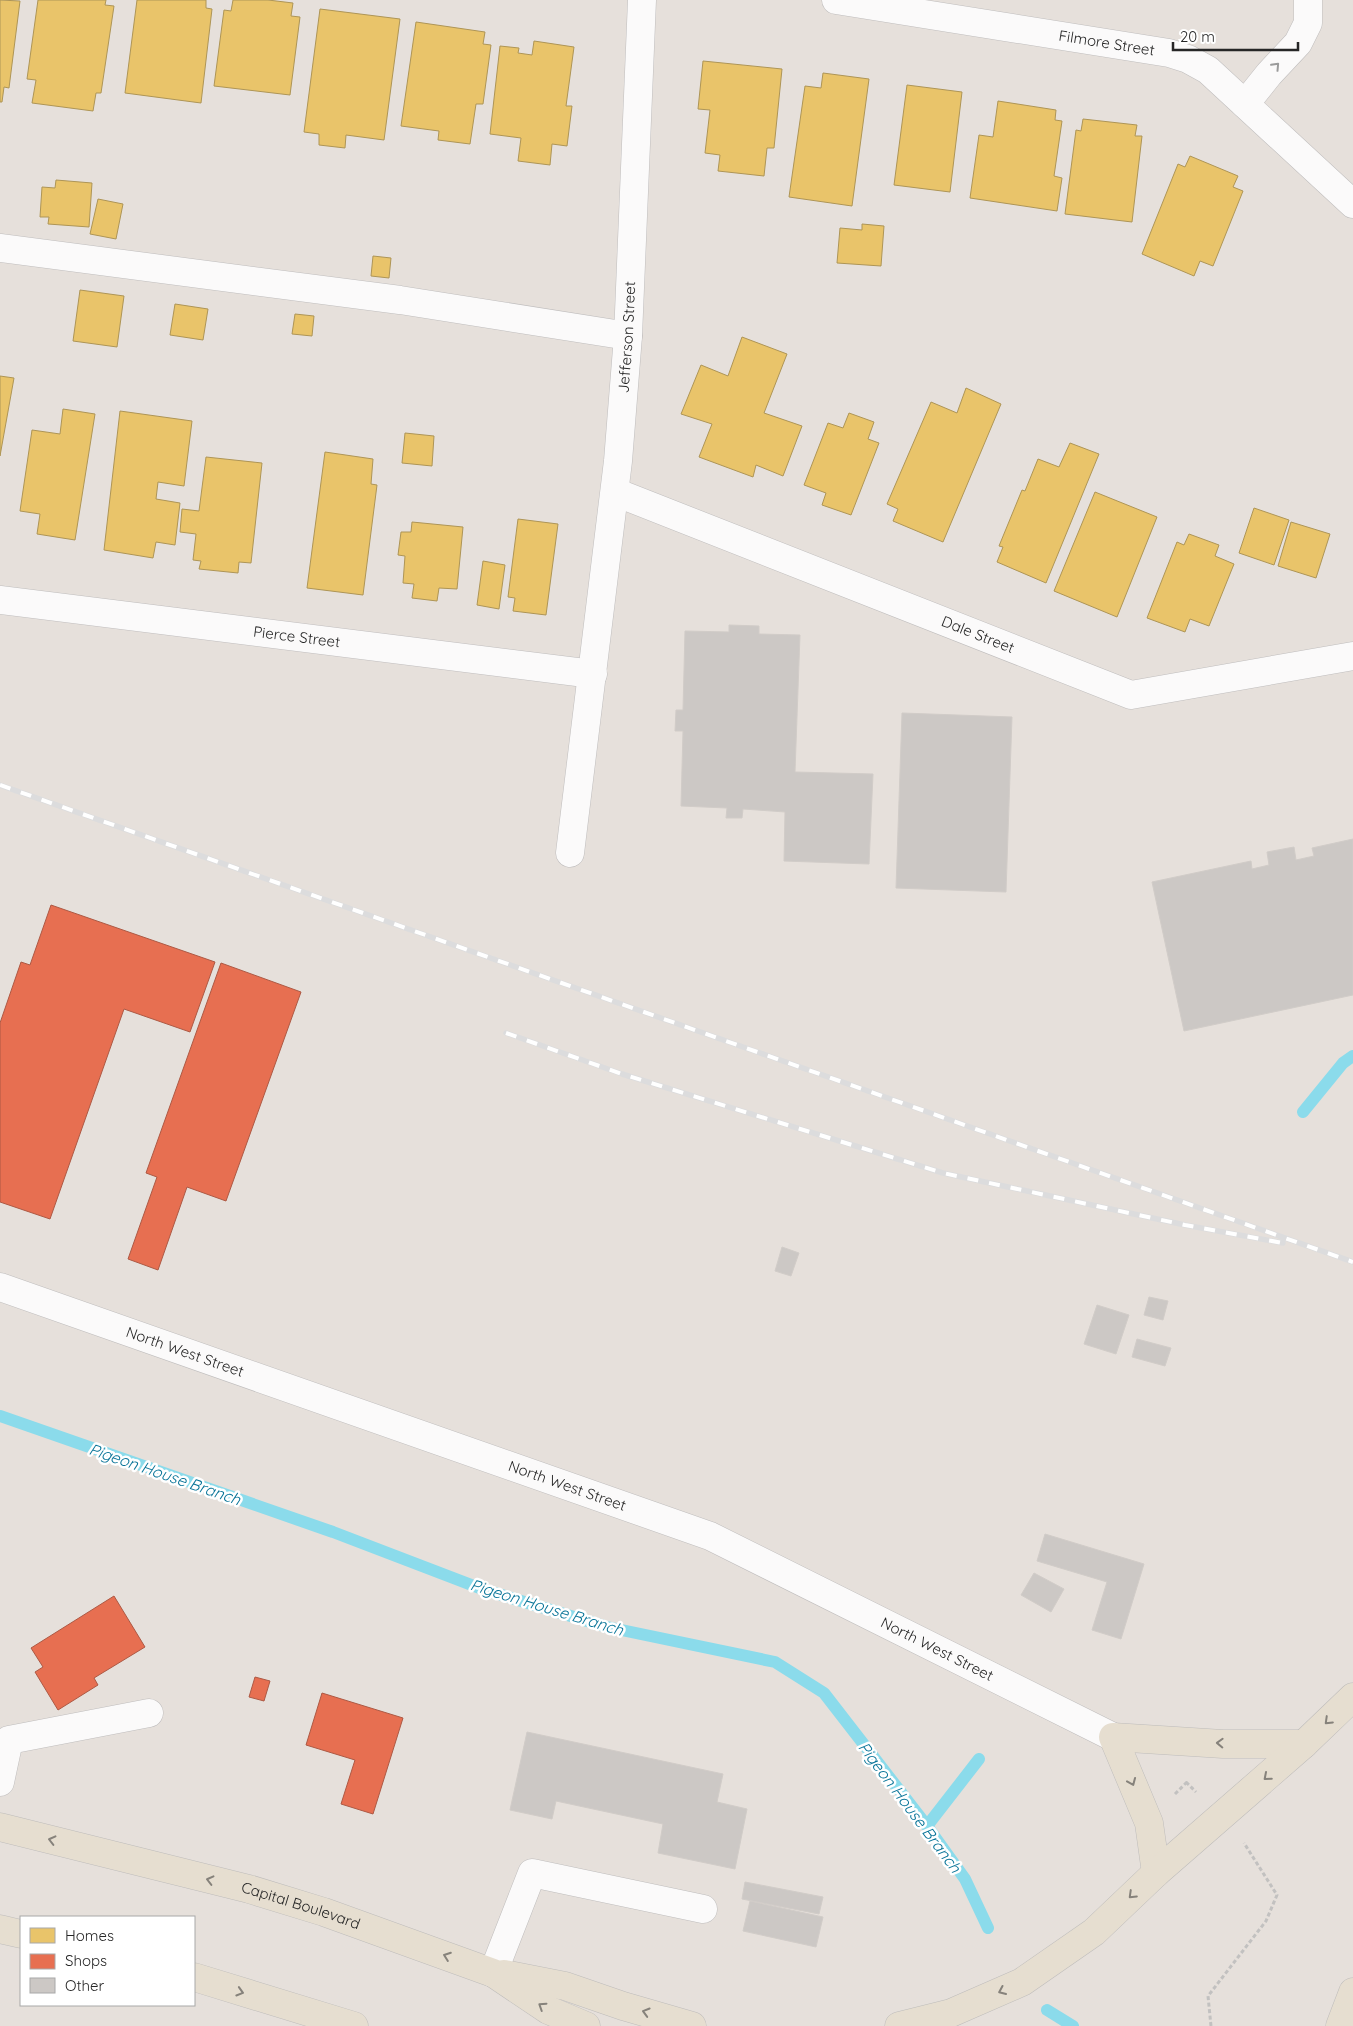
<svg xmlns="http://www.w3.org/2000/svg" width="1353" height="2026" font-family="Quicksand,sans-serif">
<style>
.homes{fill:#e9c46a;stroke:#ae9556}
.shops{fill:#e76f51;stroke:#ad5944}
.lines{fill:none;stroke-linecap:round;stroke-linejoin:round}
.stream{stroke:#8bdbeb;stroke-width:12}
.building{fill:#ccc8c5;stroke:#d1ccc8}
.minor-casing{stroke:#bfbdbd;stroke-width:29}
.major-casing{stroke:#bebcbb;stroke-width:29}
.path{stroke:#c2c1c0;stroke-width:3;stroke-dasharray:4 2.5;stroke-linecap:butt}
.minor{stroke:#fbfafa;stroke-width:28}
.major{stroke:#e6ded0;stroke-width:28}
.rail-casing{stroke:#dcdcdd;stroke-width:5.5}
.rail{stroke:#fff;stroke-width:4;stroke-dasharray:11;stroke-linecap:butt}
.oneway{stroke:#9b9b9b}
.oneway2{stroke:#86827b}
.labels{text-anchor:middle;stroke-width:5;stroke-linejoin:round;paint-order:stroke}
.street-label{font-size:15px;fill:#262626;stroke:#fff}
.water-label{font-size:16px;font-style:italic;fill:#087498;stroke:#fff}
</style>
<rect width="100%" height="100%" fill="#e6e0db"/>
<path class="homes" d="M 0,0 L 20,1 L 9,88 L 4,87 L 2,102 L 0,102 Z
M 38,0 L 106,0 L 105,5 L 114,6 L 101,93 L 96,93 L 93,111 L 32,103 L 36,80 L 27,79 Z
M 137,0 L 206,0 L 206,8 L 212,9 L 201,103 L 125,93 Z
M 233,0 L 268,0 L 293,3 L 291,16 L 300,17 L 290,95 L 214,86 L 224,10 L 231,11 Z
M 320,9 L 400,19 L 384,140 L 346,135 L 345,148 L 319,145 L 319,134 L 304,132 Z
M 416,22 L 485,32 L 483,44 L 491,45 L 483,104 L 476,104 L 470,144 L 438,140 L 439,131 L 401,126 Z
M 534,41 L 574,47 L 566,106 L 572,106 L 567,146 L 552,144 L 550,165 L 518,161 L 521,138 L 490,134 L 500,46 L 519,48 L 518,53 L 532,55 Z
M 703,61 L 782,69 L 774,148 L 767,148 L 764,176 L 718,171 L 720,155 L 705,153 L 710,110 L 698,109 Z
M 823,73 L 869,79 L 852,206 L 789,197 L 805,86 L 821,88 Z
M 907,85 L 962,92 L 950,192 L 894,185 Z
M 998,101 L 1056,110 L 1055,120 L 1062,121 L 1054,176 L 1062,178 L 1057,211 L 970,198 L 979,135 L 993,137 Z
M 1083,119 L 1137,125 L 1135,136 L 1142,136 L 1132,222 L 1065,214 L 1076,130 L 1081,131 Z
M 1190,156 L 1238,176 L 1233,187 L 1243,191 L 1213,266 L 1200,261 L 1194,276 L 1142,254 L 1178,164 L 1185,167 Z
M 56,180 L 92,183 L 89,227 L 48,224 L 49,217 L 40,217 L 42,187 L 55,188 Z
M 98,199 L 123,204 L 116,239 L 90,234 Z
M 862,224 L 884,226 L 881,266 L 837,263 L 840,228 L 862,230 Z
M 373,256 L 391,258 L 389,278 L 371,276 Z
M 80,290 L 124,296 L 117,347 L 73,341 Z
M 175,304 L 208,309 L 203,340 L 170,335 Z
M 295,314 L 314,316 L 312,336 L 292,334 Z
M 742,337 L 787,354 L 764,413 L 802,426 L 783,476 L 756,465 L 753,477 L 699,457 L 712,424 L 681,414 L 701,365 L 728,376 Z
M 0,376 L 14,378 L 0,456 Z
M 966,388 L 1001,404 L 943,542 L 893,521 L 898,509 L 887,504 L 931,402 L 957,413 Z
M 63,409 L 95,414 L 75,540 L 37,534 L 40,514 L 20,511 L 32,430 L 60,434 Z
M 120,411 L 192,421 L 184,486 L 158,482 L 156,499 L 180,503 L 175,545 L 156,542 L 153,558 L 104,550 Z
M 849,413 L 874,422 L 868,439 L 879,443 L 851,515 L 822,505 L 826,493 L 804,485 L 828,423 L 843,428 Z
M 405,433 L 434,436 L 432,466 L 402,463 Z
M 1070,443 L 1099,454 L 1046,583 L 997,562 L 1003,547 L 999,546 L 1022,490 L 1025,491 L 1038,459 L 1059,467 Z
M 325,452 L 373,459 L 371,484 L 377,485 L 363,595 L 307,588 Z
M 206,457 L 262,463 L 251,563 L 239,562 L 238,573 L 199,569 L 201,561 L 193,560 L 196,534 L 180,532 L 182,509 L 199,511 Z
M 1095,492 L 1157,517 L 1117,617 L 1054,591 Z
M 1254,508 L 1289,520 L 1274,565 L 1239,553 Z
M 518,519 L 558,524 L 546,615 L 513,611 L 515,598 L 508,597 Z
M 412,522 L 463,527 L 457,589 L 439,588 L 437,601 L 412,598 L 414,584 L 403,583 L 405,556 L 398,555 L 401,532 L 411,532 Z
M 1291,522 L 1330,534 L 1316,578 L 1278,566 Z
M 1189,534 L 1219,545 L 1215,556 L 1234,564 L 1209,626 L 1190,619 L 1185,632 L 1147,618 L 1177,542 L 1184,545 Z
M 483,561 L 505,565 L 499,609 L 477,605 Z"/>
<path class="shops" d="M 51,905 L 215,962 L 190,1032 L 124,1009 L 50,1219 L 0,1202 L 0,1023 L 21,962 L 30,965 Z
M 221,963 L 301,992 L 226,1201 L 187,1187 L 158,1270 L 128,1259 L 157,1177 L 146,1173 Z
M 114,1596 L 145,1647 L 94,1678 L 98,1685 L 58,1710 L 35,1672 L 43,1667 L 31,1648 Z
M 255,1677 L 270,1681 L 264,1701 L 249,1697 Z
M 322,1693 L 403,1718 L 373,1814 L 341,1804 L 355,1760 L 306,1745 Z"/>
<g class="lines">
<path class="stream" d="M 1303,1112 L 1343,1063 L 1353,1056
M 0,1416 L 333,1532 L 482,1589 L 607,1627 L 775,1662 L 824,1693 L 927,1826 L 965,1879 L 988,1928
M 927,1826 L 979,1759
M 1047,2010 L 1073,2026"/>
</g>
<path class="building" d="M 729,625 L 759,626 L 759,634 L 800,635 L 795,772 L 873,774 L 869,864 L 784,861 L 785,812 L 743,809 L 742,818 L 726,818 L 727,808 L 681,806 L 683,731 L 675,731 L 676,710 L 683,710 L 685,631 L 729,632 Z
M 902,713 L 1012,717 L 1006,892 L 896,888 Z
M 1353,839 L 1353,995 L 1184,1031 L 1152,882 L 1251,861 L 1252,869 L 1269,865 L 1267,852 L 1294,847 L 1296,860 L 1314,856 L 1312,848 Z
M 782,1247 L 799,1253 L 791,1276 L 775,1271 Z
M 1149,1297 L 1168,1301 L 1163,1320 L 1144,1315 Z
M 1097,1305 L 1129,1315 L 1116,1354 L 1084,1344 Z
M 1137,1339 L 1171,1348 L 1165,1366 L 1132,1357 Z
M 1045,1534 L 1144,1564 L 1121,1639 L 1092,1630 L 1107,1582 L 1037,1561 Z
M 1034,1573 L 1064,1589 L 1051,1612 L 1021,1595 Z
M 527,1732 L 723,1774 L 717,1802 L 747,1809 L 735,1869 L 658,1853 L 663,1824 L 556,1801 L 552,1819 L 510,1810 Z
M 745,1882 L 823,1897 L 819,1914 L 742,1899 Z
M 750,1901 L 823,1917 L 816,1947 L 743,1931 Z"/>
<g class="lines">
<defs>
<g id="minor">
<path id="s1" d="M 836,0 L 1169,53 L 1188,59 L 1208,70 L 1353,204"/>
<path d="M 1245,104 L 1269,74 L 1298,43 L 1308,23 L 1308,0"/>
<path d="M 0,248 L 400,300 L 628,336"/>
<path id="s2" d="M 615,492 L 1131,695 L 1353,656"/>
<path id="s3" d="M 0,600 L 593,674"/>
<path id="s4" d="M 570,853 L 618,461 L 628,336 L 642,0"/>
<path id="s5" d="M 0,1287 L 710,1536 L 1113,1737"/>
<path d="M 0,1782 L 9,1740 L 149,1713"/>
<path d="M 493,1973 L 532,1873 L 703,1909"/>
</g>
<g id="major">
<path id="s6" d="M 0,1827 L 249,1889 L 324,1912 L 493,1973 L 548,2010 L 586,2026"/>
<path d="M 1156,1873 L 1149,1823 L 1113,1737 L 1223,1744 L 1304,1744"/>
<path d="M 0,1929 L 21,1934"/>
<path d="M 504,1974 L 565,1986 L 623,2006 L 692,2026"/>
<path d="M 194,1977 L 354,2026"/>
<path d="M 899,2026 L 951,2013 L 1022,1982 L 1094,1932 L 1156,1873 L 1304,1744 L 1353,1697"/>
<path d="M 1340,2026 L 1353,1992"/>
</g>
</defs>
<use href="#minor" class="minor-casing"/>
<use href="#major" class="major-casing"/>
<path class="path" d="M 1186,1782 L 1196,1792
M 1175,1794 L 1188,1781
M 1211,2026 L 1208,1996 L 1266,1921 L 1277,1895 L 1244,1843"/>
<use href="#minor" class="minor"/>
<use href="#major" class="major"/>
<defs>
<path id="rail" d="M 0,785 L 1353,1262
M 506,1033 L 622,1074 L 943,1173 L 1185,1225 L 1283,1243"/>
</defs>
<use href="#rail" class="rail-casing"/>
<use href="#rail" class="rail"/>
</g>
<defs><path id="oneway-chevron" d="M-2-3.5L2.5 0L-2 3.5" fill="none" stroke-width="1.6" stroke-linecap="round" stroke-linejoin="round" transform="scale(1.25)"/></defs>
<use class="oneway" href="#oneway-chevron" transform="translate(1276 66) rotate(-47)"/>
<g class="oneway2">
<use href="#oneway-chevron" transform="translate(1328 1721) rotate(136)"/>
<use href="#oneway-chevron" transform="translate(1220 1743) rotate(-178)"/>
<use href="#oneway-chevron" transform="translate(1267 1777) rotate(139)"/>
<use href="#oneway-chevron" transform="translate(1132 1782) rotate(67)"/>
<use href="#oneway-chevron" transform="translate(52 1840) rotate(-166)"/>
<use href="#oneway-chevron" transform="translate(210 1880) rotate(-166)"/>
<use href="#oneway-chevron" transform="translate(1132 1895) rotate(136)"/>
<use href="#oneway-chevron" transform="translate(447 1956) rotate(-160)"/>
<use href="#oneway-chevron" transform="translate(1002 1991) rotate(156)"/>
<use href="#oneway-chevron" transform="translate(240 1992) rotate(17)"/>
<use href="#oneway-chevron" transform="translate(542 2006) rotate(-147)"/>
<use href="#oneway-chevron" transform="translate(646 2012) rotate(-164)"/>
</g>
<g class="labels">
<g class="street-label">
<text dy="5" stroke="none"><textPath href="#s1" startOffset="274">Filmore Street</textPath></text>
<text dy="5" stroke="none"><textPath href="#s4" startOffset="519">Jefferson Street</textPath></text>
<text dy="5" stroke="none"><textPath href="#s2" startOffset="390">Dale Street</textPath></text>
<text dy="5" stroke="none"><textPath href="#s3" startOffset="299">Pierce Street</textPath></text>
<text dy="5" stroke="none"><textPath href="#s5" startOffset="196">North West Street</textPath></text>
<text dy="5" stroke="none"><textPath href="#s5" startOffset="601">North West Street</textPath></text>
<text dy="5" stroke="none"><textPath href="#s5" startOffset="1006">North West Street</textPath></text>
<text dy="5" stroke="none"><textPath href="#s6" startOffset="311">Capital Boulevard</textPath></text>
</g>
<g class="water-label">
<text transform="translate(165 1474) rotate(19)" y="6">Pigeon House Branch</text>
<text transform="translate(547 1607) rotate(17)" y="6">Pigeon House Branch</text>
<text transform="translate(910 1807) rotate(53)" y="6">Pigeon House Branch</text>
</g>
</g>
<rect x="20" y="1916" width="175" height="90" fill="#ffffff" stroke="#a8a8a8"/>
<rect x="30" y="1928" width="25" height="15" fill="#e9c46a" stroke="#a8a8a8"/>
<text x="65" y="1941" font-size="15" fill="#262626">Homes</text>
<rect x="30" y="1954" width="25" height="15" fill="#e76f51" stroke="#a8a8a8"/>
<text x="65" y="1966" font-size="15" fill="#262626">Shops</text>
<rect x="30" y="1978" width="25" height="15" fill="#ccc8c5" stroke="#a8a8a8"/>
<text x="65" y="1991" font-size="15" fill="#262626">Other</text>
<path d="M1173 42v8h125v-8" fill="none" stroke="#262626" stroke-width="2.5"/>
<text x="1180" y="42" font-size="15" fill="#262626" stroke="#ffffff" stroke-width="4" paint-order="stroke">20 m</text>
</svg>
